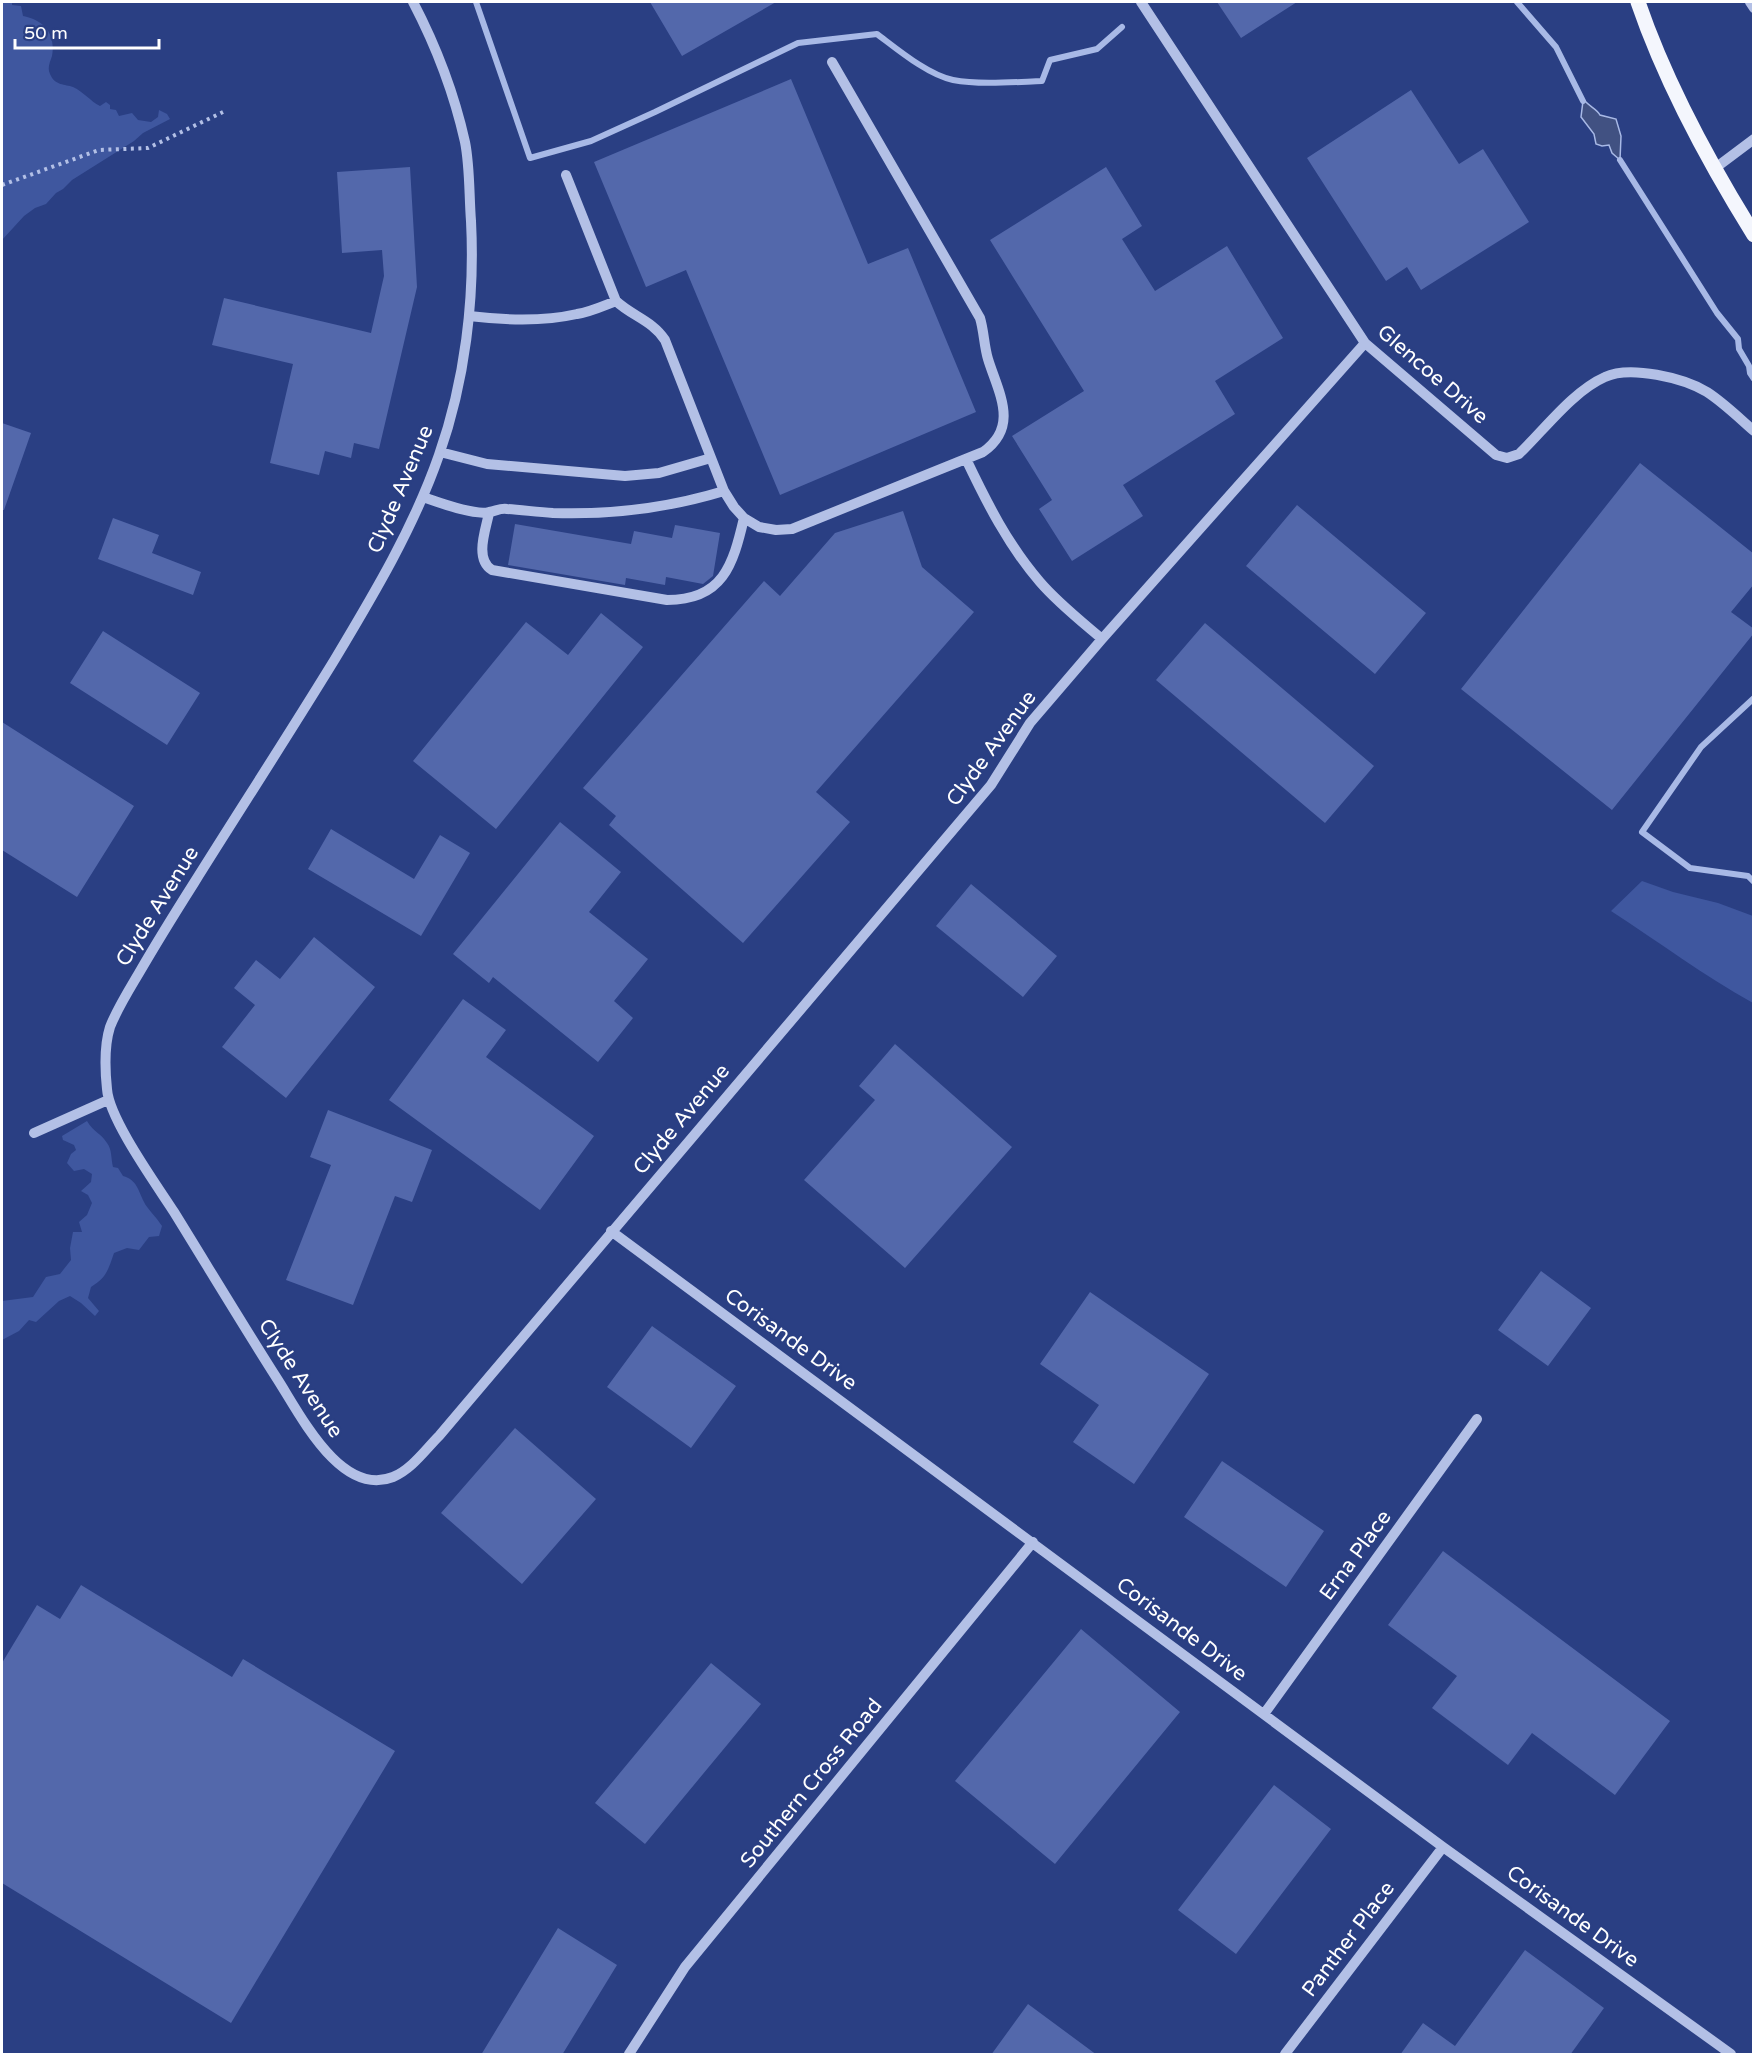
<svg xmlns="http://www.w3.org/2000/svg" width="1755" height="2056" font-family="'Varela Round',sans-serif">
<style>
.green{fill:#3f579f}
.water{fill:#415182;stroke:#a8b9e6;stroke-width:1.5}
.lines{fill:none;stroke-linecap:round;stroke-linejoin:round}
.stream{stroke:#a8b9e6;stroke-width:6}
.building{fill:#5368ab}
.path{stroke:#b3c0e6;stroke-width:4;stroke-dasharray:3 4.5;stroke-linecap:butt}
.minor{stroke:#b3c0e6;stroke-width:10}
.major{stroke:#f4f6fd;stroke-width:15}
.labels{text-anchor:middle;stroke-width:4.5;stroke-linejoin:round;paint-order:stroke}
.street-label{font-size:21px;fill:#fff;stroke:#2a3f83}
</style>
<rect width="100%" height="100%" fill="#2a3f83"/>
<path class="green" d="M 2,2 L 12,2 L 12,5 L 21,6 L 23,16 C 44,20 56,34 52,56 C 50,62 47,68 50,74 C 55,86 65,84 73,87 C 84,92 90,101 100,106 L 106,102 L 110,105 L 110,109 L 116,110 L 119,116 L 132,113 L 138,120 L 151,122 L 158,117 L 159,110 L 167,114 L 170,119 L 143,133 L 134,141 L 72,180 L 63,189 L 56,193 L 46,204 L 35,208 L 24,216 L 2,240 Z
M 1642,881 L 1673,892 L 1718,903 L 1753,916 L 1753,1003 C 1704,976 1659,942 1611,911 Z
M 87,1121 C 94,1133 101,1133 107,1143 C 112,1149 111,1159 113,1167 L 118,1168 L 123,1176 C 137,1180 138,1190 144,1202 C 146,1207 157,1218 162,1226 L 159,1236 L 149,1237 L 139,1250 L 127,1248 L 114,1253 C 108,1270 107,1277 91,1287 L 88,1298 L 99,1311 L 95,1316 L 81,1303 L 70,1296 L 59,1301 L 36,1322 L 29,1320 L 19,1331 L 2,1340 L 2,1301 L 33,1297 L 46,1277 L 60,1274 L 71,1260 L 70,1248 L 73,1232 L 82,1232 L 79,1222 L 87,1215 L 92,1203 L 88,1195 L 81,1191 L 91,1182 L 92,1174 L 84,1169 L 74,1171 L 67,1163 L 71,1154 L 76,1150 L 74,1145 L 63,1140 L 62,1136 Z"/>
<path class="water" d="M 1583,101 L 1585,101 C 1590,107 1597,109 1600,115 L 1616,119 L 1621,136 L 1620,160 L 1612,153 L 1609,145 L 1602,146 L 1596,144 L 1594,134 L 1581,117 Z"/>
<g class="lines">
<path class="stream" d="M 476,2 L 530,158 L 591,141 L 655,112 L 798,43 L 877,34 C 897,49 928,75 953,80 C 979,85 1015,82 1042,81 L 1050,60 L 1097,49 L 1122,27
M 1517,2 L 1556,47 L 1583,101
M 1620,160 L 1717,313 L 1738,339 L 1739,349 L 1749,366 L 1750,373 L 1754,379
M 1754,698 L 1701,747 L 1642,832 L 1690,868 L 1748,876 L 1754,882"/>
</g>
<path class="building" d="M 650,2 L 776,2 L 682,56 Z
M 1217,2 L 1297,2 L 1241,38 Z
M 791,79 L 868,264 L 908,248 L 976,412 L 780,495 L 686,270 L 646,287 L 594,162 Z
M 1411,90 L 1459,164 L 1483,149 L 1529,222 L 1421,290 L 1407,267 L 1386,281 L 1307,158 Z
M 410,167 L 417,287 L 379,449 L 354,443 L 351,458 L 325,451 L 319,475 L 270,463 L 293,364 L 212,345 L 224,298 L 371,333 L 384,276 L 382,250 L 342,253 L 337,172 Z
M 1106,167 L 1142,226 L 1122,239 L 1155,291 L 1227,246 L 1283,338 L 1215,381 L 1235,414 L 1123,485 L 1143,516 L 1072,561 L 1039,509 L 1052,500 L 1012,436 L 1084,391 L 990,240 Z
M 2,423 L 31,433 L 4,510 L 2,510 Z
M 1640,463 L 1754,554 L 1754,584 L 1731,612 L 1754,629 L 1754,633 L 1612,810 L 1461,689 Z
M 1297,505 L 1426,613 L 1375,674 L 1246,566 Z
M 903,511 L 922,567 L 974,612 L 816,792 L 850,822 L 743,943 L 609,825 L 616,816 L 583,788 L 764,581 L 780,596 L 835,533 Z
M 113,518 L 159,535 L 152,553 L 201,572 L 193,595 L 98,559 Z
M 515,524 L 631,544 L 634,531 L 672,538 L 675,525 L 720,533 L 713,576 L 703,584 L 666,577 L 665,585 L 626,578 L 625,585 L 508,565 Z
M 601,613 L 643,647 L 496,829 L 413,761 L 526,622 L 568,655 Z
M 1205,623 L 1374,766 L 1325,823 L 1156,680 Z
M 103,631 L 200,693 L 167,745 L 70,683 Z
M 2,722 L 134,806 L 77,897 L 2,850 Z
M 560,822 L 621,872 L 589,912 L 648,959 L 614,1001 L 633,1018 L 598,1062 L 493,977 L 489,983 L 453,954 Z
M 331,829 L 414,879 L 440,835 L 470,853 L 421,936 L 308,869 Z
M 971,884 L 1057,956 L 1023,997 L 936,926 Z
M 314,937 L 375,987 L 286,1098 L 222,1047 L 255,1005 L 234,988 L 256,960 L 280,979 Z
M 463,999 L 506,1030 L 486,1057 L 594,1136 L 540,1210 L 389,1100 Z
M 895,1044 L 1012,1147 L 905,1268 L 804,1180 L 875,1100 L 859,1086 Z
M 328,1110 L 432,1150 L 412,1202 L 395,1196 L 353,1305 L 286,1280 L 331,1165 L 310,1157 Z
M 1541,1271 L 1591,1308 L 1548,1366 L 1498,1330 Z
M 1090,1292 L 1209,1374 L 1134,1484 L 1073,1442 L 1099,1405 L 1040,1364 Z
M 652,1326 L 736,1386 L 691,1448 L 607,1387 Z
M 515,1428 L 596,1499 L 522,1584 L 441,1513 Z
M 1222,1461 L 1324,1531 L 1286,1587 L 1184,1517 Z
M 1443,1551 L 1670,1721 L 1615,1795 L 1532,1733 L 1508,1765 L 1432,1708 L 1457,1676 L 1388,1625 Z
M 81,1585 L 232,1677 L 243,1659 L 395,1751 L 231,2023 L 2,1883 L 2,1663 L 37,1605 L 60,1619 Z
M 1081,1629 L 1180,1712 L 1055,1864 L 955,1781 Z
M 711,1663 L 761,1704 L 645,1844 L 595,1803 Z
M 1274,1785 L 1331,1829 L 1236,1954 L 1178,1910 Z
M 558,1928 L 617,1965 L 562,2055 L 481,2055 Z
M 1525,1950 L 1604,2008 L 1570,2055 L 1400,2055 L 1423,2023 L 1455,2046 Z
M 1028,2004 L 1097,2055 L 991,2055 Z"/>
<g class="lines">
<path class="path" d="M 2,185 L 99,150 L 148,148 L 223,112"/>
<path class="minor" d="M 413,2 C 436,46 454,93 465,142 C 470,167 469,195 471,221 C 475,299 465,381 439,455 C 414,527 374,594 335,659 C 289,734 241,808 194,883 C 175,913 157,942 139,973 C 129,990 117,1009 110,1027 C 104,1046 105,1070 107,1089 C 109,1119 156,1184 174,1212 C 208,1267 241,1322 276,1377 C 299,1412 340,1498 393,1477 C 412,1469 425,1450 439,1436 L 991,785 L 1030,723 L 1102,639 L 1365,343
M 1141,2 L 1365,343 L 1496,455 L 1507,458 L 1519,454 C 1544,430 1573,391 1605,377 C 1630,365 1684,378 1707,392 C 1724,403 1739,418 1754,431
M 1750,2 L 1754,8
M 1714,169 L 1754,139
M 566,175 L 616,301 C 632,316 653,321 665,340 L 724,491 L 734,507 L 744,518 L 759,527 L 776,530 L 792,529 L 983,452 C 1020,426 998,392 988,359 C 984,346 984,331 980,318 L 832,62
M 469,316 C 503,320 542,322 577,314 C 590,312 603,306 616,301
M 440,452 L 487,464 L 625,476 L 659,473 L 711,458
M 966,459 C 987,503 1008,545 1040,582 C 1058,603 1081,621 1102,639
M 423,497 C 438,502 474,516 489,512 C 496,511 500,508 507,509 C 522,510 537,512 553,513 C 612,515 668,508 724,491
M 489,513 C 486,529 474,559 492,570 L 667,600 C 723,600 733,565 744,518
M 34,1133 L 108,1100
M 611,1231 L 1443,1847 L 1731,2054
M 1264,1714 L 1477,1419
M 629,2054 L 685,1967 L 1033,1542
M 1285,2054 L 1443,1847"/>
<path class="major" d="M 1638,2 C 1666,84 1708,161 1754,235"/>
</g>
<g class="labels">
<g class="street-label">
<text transform="translate(1433 374) rotate(41)" y="7">Glencoe Drive</text>
<text transform="translate(400 489) rotate(-67)" y="7">Clyde Avenue</text>
<text transform="translate(991 748) rotate(-54)" y="7">Clyde Avenue</text>
<text transform="translate(157 906) rotate(-58)" y="7">Clyde Avenue</text>
<text transform="translate(681 1119) rotate(-50)" y="7">Clyde Avenue</text>
<text transform="translate(791 1339) rotate(36)" y="7">Corisande Drive</text>
<text transform="translate(301 1378) rotate(57)" y="7">Clyde Avenue</text>
<text transform="translate(1355 1555) rotate(-54)" y="7">Erna Place</text>
<text transform="translate(1182 1629) rotate(37)" y="7">Corisande Drive</text>
<text transform="translate(811 1783) rotate(-51)" y="7">Southern Cross Road</text>
<text transform="translate(1573 1916) rotate(36)" y="7">Corisande Drive</text>
<text transform="translate(1348 1939) rotate(-53)" y="7">Panther Place</text>
</g>
</g>
<rect width="1755" height="2056" fill="none" stroke="#ffffff" stroke-width="6"/>
<path d="M15 39v9h144v-9" fill="none" stroke="#ffffff" stroke-width="3"/>
<text x="24" y="39" font-size="18" fill="#ffffff" stroke="#2a3f83" stroke-width="4.5" paint-order="stroke">50 m</text>
</svg>
